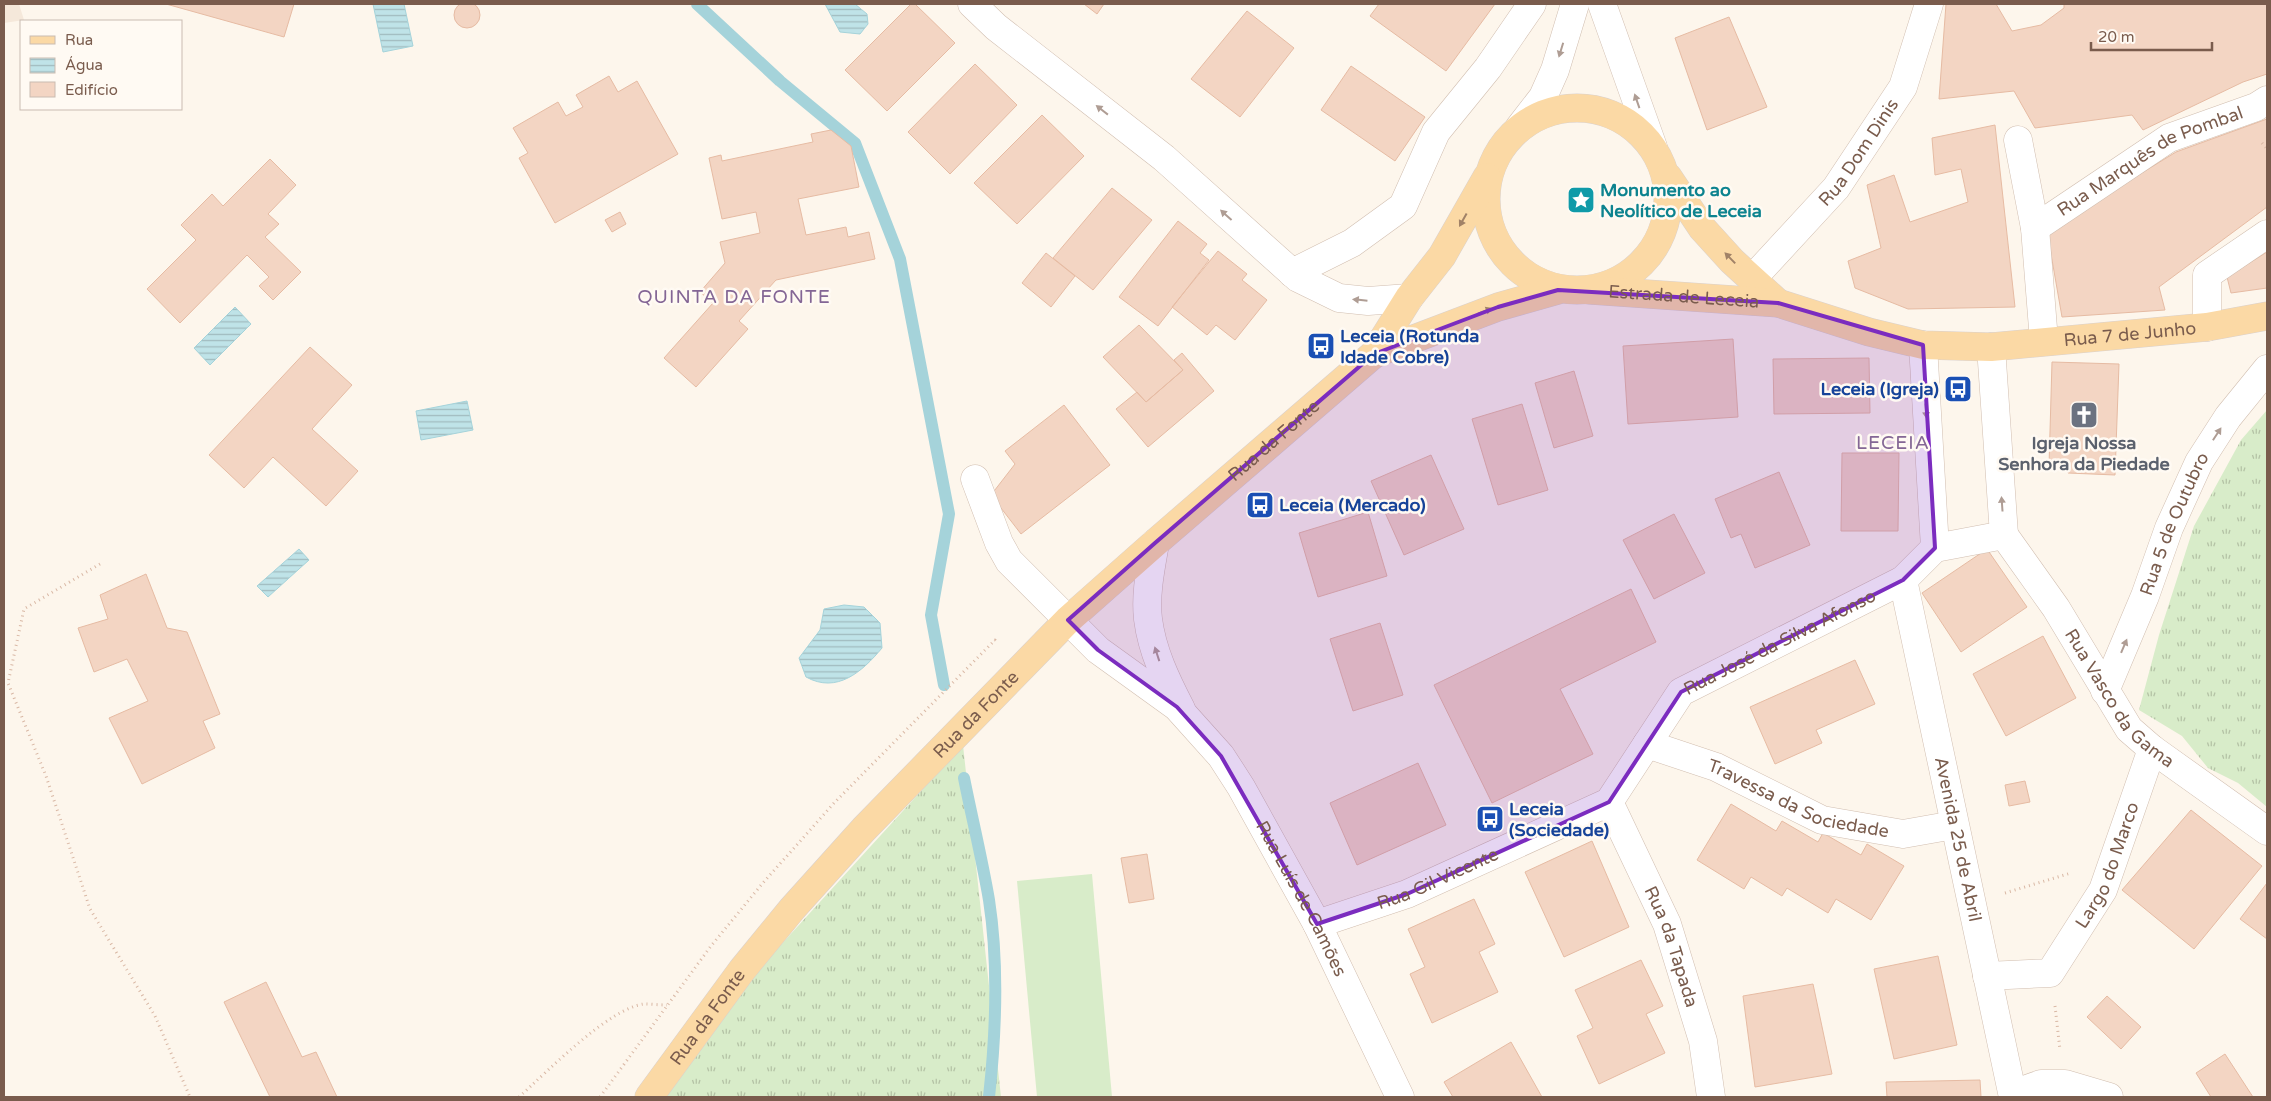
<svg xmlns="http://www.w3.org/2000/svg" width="2271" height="1101" font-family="'Varela Round',sans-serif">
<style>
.residential{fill:#f5e8da}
.grass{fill:url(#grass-tufts)}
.garden{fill:#d8ecc9}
.water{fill:url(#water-rules);stroke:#a5d3da}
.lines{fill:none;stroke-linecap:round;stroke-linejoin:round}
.stream{stroke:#a5d3da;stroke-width:12}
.building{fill:#f3d5c3;stroke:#e6bba3}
.minor-casing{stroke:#d1beb0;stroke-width:29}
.major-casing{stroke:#dad1cd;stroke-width:29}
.path{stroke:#d9b8a5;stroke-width:3;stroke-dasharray:1 4;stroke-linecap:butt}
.minor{stroke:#fff;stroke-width:28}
.major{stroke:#fbd9a5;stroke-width:28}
.oneway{fill:#af9d94}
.oneway2{fill:#a18267}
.marked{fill:#7b2cbf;fill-opacity:0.2;stroke:#7b2cbf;stroke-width:4;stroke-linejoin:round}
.labels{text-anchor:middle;stroke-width:5;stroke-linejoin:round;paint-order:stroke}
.street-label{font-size:18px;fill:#7a5c4d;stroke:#fffaf3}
.culture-label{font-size:18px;font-weight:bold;fill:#0d838f;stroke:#fffaf3;text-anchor:start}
.transit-label{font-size:18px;font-weight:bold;fill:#164399;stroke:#fffaf3;text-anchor:start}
.worship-label{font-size:18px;font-weight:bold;fill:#5b616d;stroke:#fffaf3}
.neighbourhood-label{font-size:19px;letter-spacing:1px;fill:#846695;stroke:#fffaf3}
</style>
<defs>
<pattern id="grass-tufts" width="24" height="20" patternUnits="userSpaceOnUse" patternTransform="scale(1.25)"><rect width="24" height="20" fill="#d8ecc9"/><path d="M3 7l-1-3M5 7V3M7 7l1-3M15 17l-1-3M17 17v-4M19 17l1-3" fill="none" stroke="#b4c2a5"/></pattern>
<pattern id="water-rules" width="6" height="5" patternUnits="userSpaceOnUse" patternTransform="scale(1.25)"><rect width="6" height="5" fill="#bfe3e8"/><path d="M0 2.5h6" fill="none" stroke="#a0bbbe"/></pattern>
</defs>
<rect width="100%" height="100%" fill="#fdf6ec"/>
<path class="residential" d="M 4,4 L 19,4 L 24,20 L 4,23 Z"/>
<path class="grass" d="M 2267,410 L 2267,807 L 2238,783 L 2208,768 L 2182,736 L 2139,710 L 2159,635 L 2194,526 L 2241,440 Z
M 963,745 L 1001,1097 L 642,1097 Z"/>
<path class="garden" d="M 1092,874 L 1112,1097 L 1037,1097 L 1017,881 Z"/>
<path class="water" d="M 373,4 L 404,4 L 413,46 L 383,52 Z
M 825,4 L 855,4 L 867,14 L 868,24 L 860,34 L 840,32 Z
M 235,307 L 251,324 L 210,365 L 194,348 Z
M 467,401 L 473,430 L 421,440 L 416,411 Z
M 299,549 L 309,560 L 268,597 L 257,586 Z
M 844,605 L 864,607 L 880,623 L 882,648 C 862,672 837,694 806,677 L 799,658 L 820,630 L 824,609 Z"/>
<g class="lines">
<path class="stream" d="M 697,4 L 780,81 L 855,143 L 900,259 L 949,514 L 931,615 L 944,685
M 964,778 C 972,818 982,859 989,900 C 999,965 996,1033 989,1097"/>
</g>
<path class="building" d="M454 15a13 13 0 1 1 26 0a13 13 0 1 1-26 0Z
M 166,4 L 294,4 L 284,37 Z
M 911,4 L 915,4 L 955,43 L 887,111 L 845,70 Z
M 1084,4 L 1104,4 L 1097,14 Z
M 1379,4 L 1495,4 L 1446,71 L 1370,16 Z
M 1946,4 L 1996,4 L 2012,31 L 2041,25 L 2064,8 L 2064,4 L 2267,4 L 2267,74 L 2243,82 L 2143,130 L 2132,115 L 2035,128 L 2014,91 L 1939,99 Z
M 1247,11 L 1294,48 L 1240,117 L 1191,79 Z
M 1729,17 L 1767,107 L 1707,130 L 1675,38 Z
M 975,64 L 1017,105 L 950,174 L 908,132 Z
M 1351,66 L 1425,117 L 1395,161 L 1321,110 Z
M 609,76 L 618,92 L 637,81 L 678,154 L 555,223 L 519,158 L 528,153 L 513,128 L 558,102 L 566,116 L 583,107 L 576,95 Z
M 1042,115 L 1084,156 L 1017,224 L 974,183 Z
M 2267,119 L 2267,207 L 2159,287 L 2165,310 L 2062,317 L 2047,231 L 2176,152 Z
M 1995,125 L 2015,307 L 1908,309 L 1855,288 L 1848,261 L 1881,248 L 1867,185 L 1894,175 L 1910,222 L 1968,202 L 1961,169 L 1935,175 L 1932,138 Z
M 831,130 L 851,146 L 859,187 L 798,199 L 806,235 L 846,227 L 848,237 L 869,232 L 875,259 L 776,280 L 739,321 L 748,329 L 696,387 L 664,358 L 713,303 L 700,292 L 725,263 L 720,242 L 760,233 L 756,212 L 722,219 L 709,158 L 721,155 L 722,161 L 813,142 L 811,134 Z
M 270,159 L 296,185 L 268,214 L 279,224 L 265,237 L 301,272 L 273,300 L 259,286 L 269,277 L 247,255 L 180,323 L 147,289 L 196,240 L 181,225 L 212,194 L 223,206 Z
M 1112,188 L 1152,220 L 1093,290 L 1053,258 Z
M 620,212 L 626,224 L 612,232 L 605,220 Z
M 1178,221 L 1207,244 L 1200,253 L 1209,260 L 1158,326 L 1119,297 Z
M 1218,251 L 1247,274 L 1242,280 L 1267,300 L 1235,340 L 1216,325 L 1207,335 L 1172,307 Z
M 2267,252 L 2267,288 L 2231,293 L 2227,277 Z
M 1046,253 L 1075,276 L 1051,307 L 1022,283 Z
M 1139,325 L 1183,370 L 1146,402 L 1103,357 Z
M 1733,339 L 1738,417 L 1628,424 L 1623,346 Z
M 310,347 L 352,385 L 312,429 L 358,471 L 326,506 L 273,457 L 244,488 L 209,455 Z
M 1182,353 L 1214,391 L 1148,447 L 1116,409 L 1137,392 L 1146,402 L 1183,370 L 1174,360 Z
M 1869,358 L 1870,413 L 1774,414 L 1773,359 Z
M 2052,362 L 2119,364 L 2115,475 L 2068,473 L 2068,467 L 2049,466 Z
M 1574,371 L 1593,436 L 1554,448 L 1535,383 Z
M 1522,404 L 1548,490 L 1498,505 L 1472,419 Z
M 1064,405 L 1110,465 L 1021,534 L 991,495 L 1015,464 L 1005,451 Z
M 1842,453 L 1899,453 L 1898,531 L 1841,531 Z
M 1431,455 L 1464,529 L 1404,555 L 1371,481 Z
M 1779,472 L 1810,545 L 1755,568 L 1741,534 L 1731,538 L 1715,499 Z
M 1368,512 L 1387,576 L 1318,597 L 1299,533 Z
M 1674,514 L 1705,573 L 1654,599 L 1623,540 Z
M 1987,549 L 2027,607 L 1961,652 L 1922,593 Z
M 146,574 L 167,628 L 187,632 L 220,714 L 203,721 L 215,748 L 142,784 L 109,718 L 148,701 L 127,659 L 94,672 L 78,628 L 108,619 L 100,595 Z
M 1631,589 L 1656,642 L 1560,689 L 1593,754 L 1492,803 L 1434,685 Z
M 1380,623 L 1403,695 L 1353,711 L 1330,639 Z
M 2043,636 L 2076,698 L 2006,736 L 1973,674 Z
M 1855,660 L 1875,704 L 1816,730 L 1822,743 L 1775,764 L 1750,707 Z
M 1418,763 L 1446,825 L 1357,865 L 1330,803 Z
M 2025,781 L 2030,802 L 2009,806 L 2005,785 Z
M 1731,804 L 1776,831 L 1782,821 L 1818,842 L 1823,833 L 1861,855 L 1867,844 L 1904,866 L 1871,920 L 1836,899 L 1828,913 L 1787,888 L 1782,896 L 1751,877 L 1744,889 L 1697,860 Z
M 2191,810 L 2262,866 L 2194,949 L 2122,890 Z
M 1592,841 L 1629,927 L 1564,957 L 1525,872 Z
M 1147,854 L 1154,899 L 1129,903 L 1121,858 Z
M 2267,883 L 2267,939 L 2240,919 Z
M 1474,899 L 1495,944 L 1479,952 L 1498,992 L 1432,1023 L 1410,974 L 1425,967 L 1408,929 Z
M 1938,956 L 1957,1045 L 1894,1059 L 1874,969 Z
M 1641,960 L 1663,1006 L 1646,1014 L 1665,1053 L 1599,1084 L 1577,1036 L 1593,1028 L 1575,990 Z
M 266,982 L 302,1057 L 316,1052 L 337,1097 L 270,1097 L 224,1002 Z
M 1813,984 L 1832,1074 L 1755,1087 L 1743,996 Z
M 2107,996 L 2141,1027 L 2121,1049 L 2087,1017 Z
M 1511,1042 L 1542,1097 L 1453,1097 L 1444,1082 Z
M 2225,1054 L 2253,1097 L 2211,1097 L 2196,1073 Z
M 1980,1080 L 1981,1097 L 1887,1097 L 1886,1082 Z"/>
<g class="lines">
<defs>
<g id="minor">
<path d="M 972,4 L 996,27 L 1164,158 L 1298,278 L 1339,298 L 1368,301 L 1409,298"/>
<path d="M 1602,4 L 1653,147"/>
<path d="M 1519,128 L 1543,97 L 1555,70 L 1575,4"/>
<path d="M 2018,140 L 2035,228 L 2044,341"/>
<path id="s1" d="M 2035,228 L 2169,138 L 2256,107 L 2267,100"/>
<path d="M 1292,273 L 1352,243 L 1403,206 L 1436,132 L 1488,68 L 1532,4"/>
<path id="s2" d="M 1752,279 L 1836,188 L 1903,87 L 1929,4"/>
<path d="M 2207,327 L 2207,275 L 2267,234"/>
<path d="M 1923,345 L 1935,548"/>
<path id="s3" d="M 975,479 L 999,543 L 1009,561 L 1098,650 L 1177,707 L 1221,756 L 1241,787 L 1317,924 L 1400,1097"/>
<path id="s4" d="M 2004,535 L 2056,608 L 2129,729 L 2152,749 L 2267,831"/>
<path d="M 1155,543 C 1151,567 1145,594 1148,619 C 1152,651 1166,680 1181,709"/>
<path d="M 1935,548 L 2004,535 L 1991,347"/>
<path id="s5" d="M 1903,580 L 2013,1097"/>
<path id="s6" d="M 2105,691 L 2145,596 L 2169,528 L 2199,462 L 2228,417 L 2267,369"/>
<path id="s7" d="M 1647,744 L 1716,767 L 1822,820 L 1903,834 L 1954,825"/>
<path id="s8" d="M 1609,802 L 1681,692 L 1903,580 L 1935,548"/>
<path id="s9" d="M 1609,802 L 1667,924 L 1703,1041 L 1711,1097"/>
<path id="s10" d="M 1317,924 L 1407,894 L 1609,802"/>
<path id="s11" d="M 1987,976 L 2050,973 L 2103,890 L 2152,749"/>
<path d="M 2013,1094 L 2041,1084 L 2065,1084 L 2109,1097"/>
</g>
<g id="major">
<circle cx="1577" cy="199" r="91"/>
<path d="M 1668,177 L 1702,228 L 1732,261 L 1778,303"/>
<path id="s12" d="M 1589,290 L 1778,303 L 1869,332 L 1923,345 L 1991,347 L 2207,327 L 2267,316"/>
<path d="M 1374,354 L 1498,307 L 1558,290"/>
<path id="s13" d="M 649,1097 L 742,970 L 792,909 L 864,829 L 1068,620 L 1155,543 L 1374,354 L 1409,298 L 1442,256 L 1487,177"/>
</g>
</defs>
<use href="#minor" class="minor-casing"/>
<use href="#major" class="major-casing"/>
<path class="path" d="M 2262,143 L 2267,149
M 100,564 L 24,609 L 8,683 L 46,776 L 90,909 L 155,1016 L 190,1097
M 2005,893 L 2071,873
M 2055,1006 L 2060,1050
M 519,1097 C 547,1072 609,1008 644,1004 C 651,1004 659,1005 667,1005
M 600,1097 L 711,946 L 762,884 L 835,802 L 995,640 L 997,643"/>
<use href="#minor" class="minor"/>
<use href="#major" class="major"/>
</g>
<defs><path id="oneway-solid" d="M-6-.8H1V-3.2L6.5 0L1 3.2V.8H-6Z" transform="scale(1.25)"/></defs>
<g class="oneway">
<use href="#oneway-solid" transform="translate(1561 50) rotate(107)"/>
<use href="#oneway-solid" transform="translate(1637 101) rotate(-109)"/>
<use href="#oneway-solid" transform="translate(1102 110) rotate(-142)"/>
<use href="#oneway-solid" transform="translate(1226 215) rotate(-138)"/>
<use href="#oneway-solid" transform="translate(1360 300) rotate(-174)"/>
<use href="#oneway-solid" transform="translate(1926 411) rotate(86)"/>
<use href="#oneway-solid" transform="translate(2217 434) rotate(-57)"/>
<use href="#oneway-solid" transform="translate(2002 504) rotate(-94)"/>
<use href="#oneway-solid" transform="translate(2124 646) rotate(-67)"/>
<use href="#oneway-solid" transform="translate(1157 654) rotate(-108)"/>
</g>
<g class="oneway2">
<use href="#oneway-solid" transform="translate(1463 220) rotate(119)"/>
<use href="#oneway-solid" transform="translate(1730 258) rotate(-134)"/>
<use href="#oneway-solid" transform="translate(1485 311) rotate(-21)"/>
</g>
<path class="marked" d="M 1558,290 L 1778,303 L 1923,345 L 1935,548 L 1903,580 L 1681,692 L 1609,802 L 1407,894 L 1317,924 L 1221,756 L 1177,707 L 1098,650 L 1068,620 L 1155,543 L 1374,354 L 1498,307 Z"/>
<defs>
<symbol id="sight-square" viewBox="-11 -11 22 22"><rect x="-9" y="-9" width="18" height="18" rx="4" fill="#0f9aa8" stroke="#fffaf3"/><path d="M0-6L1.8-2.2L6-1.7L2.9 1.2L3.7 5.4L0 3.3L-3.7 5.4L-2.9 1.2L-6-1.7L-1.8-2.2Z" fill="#fff"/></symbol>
<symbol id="bus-square" viewBox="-11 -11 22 22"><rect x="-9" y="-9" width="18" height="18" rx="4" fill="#1a4fb4" stroke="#fffaf3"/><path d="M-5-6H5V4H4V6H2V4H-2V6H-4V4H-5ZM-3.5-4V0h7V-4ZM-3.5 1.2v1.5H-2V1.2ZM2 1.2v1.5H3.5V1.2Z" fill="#fff"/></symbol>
<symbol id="church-square" viewBox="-11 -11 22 22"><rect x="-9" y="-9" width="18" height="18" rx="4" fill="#6b7280" stroke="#fffaf3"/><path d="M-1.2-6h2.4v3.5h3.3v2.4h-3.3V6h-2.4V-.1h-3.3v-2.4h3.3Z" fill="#fff"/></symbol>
</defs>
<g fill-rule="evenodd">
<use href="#sight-square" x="1565" y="184" width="32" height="32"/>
<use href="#bus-square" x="1305" y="330" width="32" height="32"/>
<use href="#bus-square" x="1942" y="373" width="32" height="32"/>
<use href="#church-square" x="2068" y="399" width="32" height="32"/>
<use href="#bus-square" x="1244" y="489" width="32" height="32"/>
<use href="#bus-square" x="1474" y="803" width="32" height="32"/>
</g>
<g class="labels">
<g class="street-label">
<text dy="6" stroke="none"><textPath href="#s2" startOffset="166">Rua Dom Dinis</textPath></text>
<text dy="6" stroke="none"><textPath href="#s1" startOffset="134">Rua Marquês de Pombal</textPath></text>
<text dy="6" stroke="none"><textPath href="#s12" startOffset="95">Estrada de Leceia</textPath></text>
<text dy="6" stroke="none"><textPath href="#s12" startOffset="548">Rua 7 de Junho</textPath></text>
<text dy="6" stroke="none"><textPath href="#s13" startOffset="909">Rua da Fonte</textPath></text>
<text dy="6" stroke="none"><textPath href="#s6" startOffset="181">Rua 5 de Outubro</textPath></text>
<text dy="6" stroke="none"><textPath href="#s8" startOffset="242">Rua José da Silva Afonso</textPath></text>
<text dy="6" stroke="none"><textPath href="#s4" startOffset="201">Rua Vasco da Gama</textPath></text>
<text dy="6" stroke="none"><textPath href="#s13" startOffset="504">Rua da Fonte</textPath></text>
<text dy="6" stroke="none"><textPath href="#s7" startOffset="162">Travessa da Sociedade</textPath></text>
<text dy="6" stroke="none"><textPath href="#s5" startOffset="265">Avenida 25 de Abril</textPath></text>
<text dy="6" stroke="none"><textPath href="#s11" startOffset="186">Largo do Marco</textPath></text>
<text dy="6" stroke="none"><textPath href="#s10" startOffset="129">Rua Gil Vicente</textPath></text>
<text dy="6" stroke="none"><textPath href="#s3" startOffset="542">Rua Luís de Camões</textPath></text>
<text dy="6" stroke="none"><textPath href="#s9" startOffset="158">Rua da Tapada</textPath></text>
<text dy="6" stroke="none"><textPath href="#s13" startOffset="99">Rua da Fonte</textPath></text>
</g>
<g class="culture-label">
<text x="1600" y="196">Monumento ao<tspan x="1600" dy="21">Neolítico de Leceia</tspan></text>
</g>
<g class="transit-label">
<text x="1340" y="342">Leceia (Rotunda<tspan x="1340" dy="21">Idade Cobre)</tspan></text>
<text x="1939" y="395" text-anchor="end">Leceia (Igreja)</text>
<text x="1279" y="511">Leceia (Mercado)</text>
<text x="1509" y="815">Leceia<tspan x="1509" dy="21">(Sociedade)</tspan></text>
</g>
<g class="worship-label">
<text x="2084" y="449">Igreja Nossa<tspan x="2084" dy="21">Senhora da Piedade</tspan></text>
</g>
<g class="neighbourhood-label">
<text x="734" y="303">QUINTA DA FONTE</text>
<text x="1893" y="449">LECEIA</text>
</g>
</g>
<rect width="2271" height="1101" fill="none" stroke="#7a5c4d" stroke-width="10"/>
<rect x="20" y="20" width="162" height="90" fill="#fffaf3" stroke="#cabbb1"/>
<rect x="30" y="36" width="25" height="8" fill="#fbd9a5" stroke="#cabbb1"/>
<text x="65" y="45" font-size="15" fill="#7a5c4d">Rua</text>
<rect x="30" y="58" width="25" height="15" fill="url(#water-rules)" stroke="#cabbb1"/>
<text x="65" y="70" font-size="15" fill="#7a5c4d">Água</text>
<rect x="30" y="82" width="25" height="15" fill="#f3d5c3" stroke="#cabbb1"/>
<text x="65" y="95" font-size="15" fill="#7a5c4d">Edifício</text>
<path d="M2091 42v8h121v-8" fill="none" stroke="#7a5c4d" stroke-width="2.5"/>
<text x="2098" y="42" font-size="15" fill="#7a5c4d" stroke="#fffaf3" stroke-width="4" paint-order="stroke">20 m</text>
</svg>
